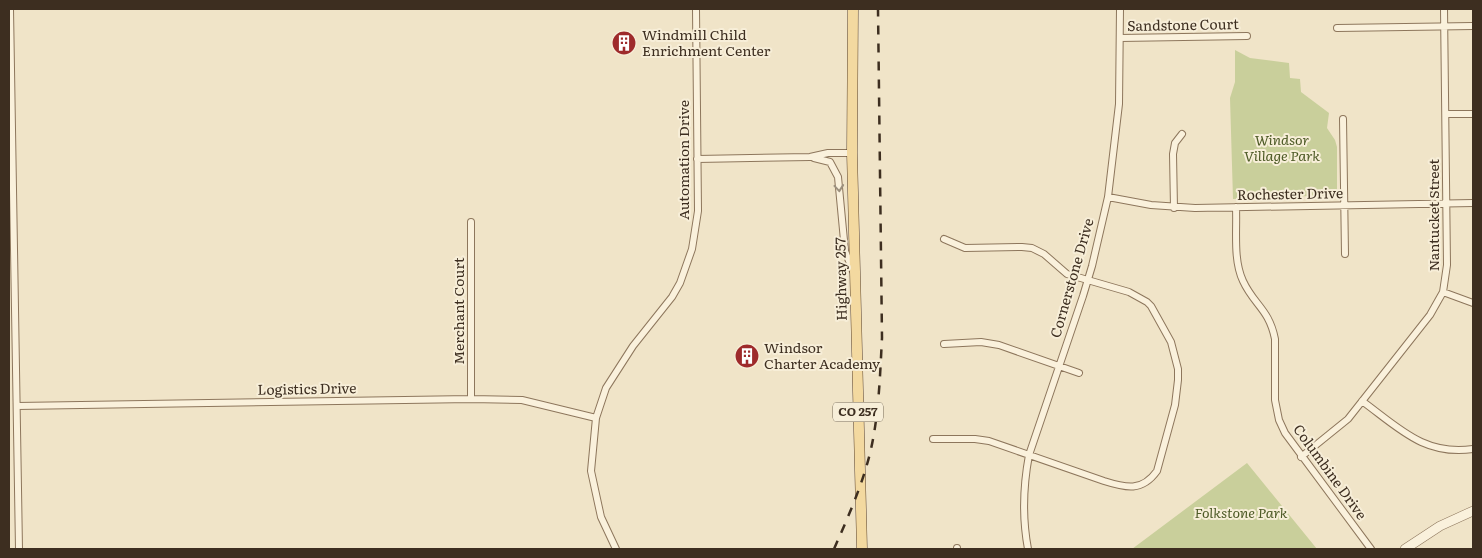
<svg xmlns="http://www.w3.org/2000/svg" width="1482" height="558" font-family="Literata,serif">
<style>
.green{fill:#c9cf9b}
.lines{fill:none;stroke-linecap:round;stroke-linejoin:round}
.minor-casing{stroke:#8d765c;stroke-width:8}
.tertiary-casing{stroke:#8d765c;stroke-width:10}
.primary-casing{stroke:#5b4430;stroke-width:11}
.minor{stroke:#faf1dc;stroke-width:6}
.tertiary{stroke:#faf1dc;stroke-width:9}
.primary{stroke:#f3d9a0;stroke-width:10}
.rail{stroke:#3d2e20;stroke-width:2.5;stroke-dasharray:9 9;stroke-linecap:butt}
.oneway{stroke:#9c907e}
.labels{text-anchor:middle;stroke-width:4;stroke-linejoin:round;paint-order:stroke}
.shield{fill:#f7eed8;stroke:#756857;stroke-width:1}
.shield-label{font-size:12px;font-weight:bold;fill:#3d2e20}
.street-label{font-size:14px;fill:#3d2e20;stroke:#f7eed8}
.poi-label{font-size:14px;fill:#3d2e20;stroke:#f7eed8;text-anchor:start}
.park-label{font-size:14px;font-style:italic;fill:#4d5a26;stroke:#f7eed8}
</style>
<rect width="100%" height="100%" fill="#f0e4c8"/>
<path class="green" d="M 1235,50 L 1250,58 L 1289,63 L 1290,78 L 1300,79 L 1301,92 L 1329,113 L 1327,128 L 1335,140 L 1337,147 L 1337,192 L 1336,195 L 1233,199 L 1230,98 L 1235,82 Z
M 1247,463 L 1317,549 L 1132,549 Z"/>
<g class="lines">
<defs>
<path id="minor" d="M 10,9 L 19,549
M 1337,28 L 1473,26
M 1120,38 L 1247,36
M 1446,114 L 1473,114
M 1343,119 L 1345,254
M 814,158 L 830,162 L 838,177 L 845,251 L 853,271
M 697,159 L 810,157 L 828,153 L 852,153
M 1108,197 L 1151,205 L 1195,208 L 1473,203
M 1236,207 C 1237,231 1233,260 1243,281 C 1254,305 1269,309 1275,339 L 1275,400 L 1279,420 L 1285,433 L 1371,549
M 1174,208 L 1173,154 L 1175,143 L 1182,134
M 471,222 L 471,399
M 1443,292 L 1473,303
M 944,344 L 981,342 L 999,345 L 1079,373
M 1362,401 C 1399,428 1424,456 1473,449
M 17,406 L 471,399 L 522,400 L 596,418
M 933,439 L 975,439 L 989,441 L 1104,481 C 1126,488 1142,492 1157,471 L 1175,405 L 1178,380 L 1178,369 L 1171,342 L 1151,306 L 1147,302 L 1129,292 L 1067,274 L 1044,254 L 1032,248 L 1022,247 L 965,248 L 944,239
M 1301,457 L 1348,419 L 1430,315 L 1443,292 L 1447,265 L 1444,9
M 957,548 L 957,549
M 616,549 L 601,517 L 591,471 L 596,418 L 606,388 L 633,346 L 672,297 L 680,283 L 692,249 L 698,211 L 696,9
M 1028,549 C 1022,517 1023,487 1029,455 L 1083,296 L 1092,266 L 1108,197 L 1119,104 L 1120,9"/>
<path id="tertiary" d="M 1405,549 L 1440,526 L 1473,511"/>
<path id="primary" d="M 853,9 L 852,153 L 862,549"/>
</defs>
<use href="#minor" class="minor-casing"/>
<use href="#tertiary" class="tertiary-casing"/>
<use href="#primary" class="primary-casing"/>
<use href="#minor" class="minor"/>
<use href="#tertiary" class="tertiary"/>
<use href="#primary" class="primary"/>
<path class="rail" d="M 834,549 C 848,517 863,484 871,449 C 879,413 880,375 882,338 L 878,9"/>
</g>
<defs><path id="oneway-chevron" d="M-2-3.5L2.5 0L-2 3.5" fill="none" stroke-width="1.6" stroke-linecap="round" stroke-linejoin="round" transform="scale(1.25)"/></defs>
<use class="oneway" href="#oneway-chevron" transform="translate(839 188) rotate(85)"/>
<defs>
<symbol id="building-disc" viewBox="-11 -11 22 22"><circle r="9.5" fill="#9e2a2b" stroke="#f7eed8"/><path d="M-4-6H4V6H1V3H-1V6H-4ZM-2.5-4.3h1.7v1.8h-1.7ZM.8-4.3h1.7v1.8H.8ZM-2.5-1h1.7V.8h-1.7ZM.8-1h1.7V.8H.8Z" fill="#fff"/></symbol>
</defs>
<g fill-rule="evenodd">
<use href="#building-disc" x="610" y="29" width="28" height="28"/>
<use href="#building-disc" x="733" y="342" width="28" height="28"/>
</g>
<g class="labels">
<rect class="shield" x="833" y="402.5" width="50" height="19" rx="4"/>
<g class="shield-label">
<text x="858" y="416">CO 257</text>
</g>
<g class="street-label">
<text transform="translate(1183 25) rotate(-1)" y="5">Sandstone Court</text>
<text transform="translate(684 160) rotate(-90)" y="5">Automation Drive</text>
<text transform="translate(1290 194) rotate(-1)" y="5">Rochester Drive</text>
<text transform="translate(1434 215) rotate(-90)" y="5">Nantucket Street</text>
<text transform="translate(1072 278) rotate(-74)" y="5">Cornerstone Drive</text>
<text transform="translate(841 279) rotate(-91)" y="5">Highway 257</text>
<text transform="translate(459 311) rotate(-90)" y="5">Merchant Court</text>
<text transform="translate(307 389) rotate(-1)" y="5">Logistics Drive</text>
<text transform="translate(1330 472) rotate(54)" y="5">Columbine Drive</text>
</g>
<g class="poi-label">
<text x="642" y="40">Windmill Child<tspan x="642" dy="16">Enrichment Center</tspan></text>
<text x="764" y="353">Windsor<tspan x="764" dy="16">Charter Academy</tspan></text>
</g>
<g class="park-label">
<text x="1282" y="145">Windsor<tspan x="1282" dy="16">Village Park</tspan></text>
<text x="1241" y="518">Folkstone Park</text>
</g>
</g>
<rect width="1482" height="558" fill="none" stroke="#3d2e20" stroke-width="20"/>
</svg>
